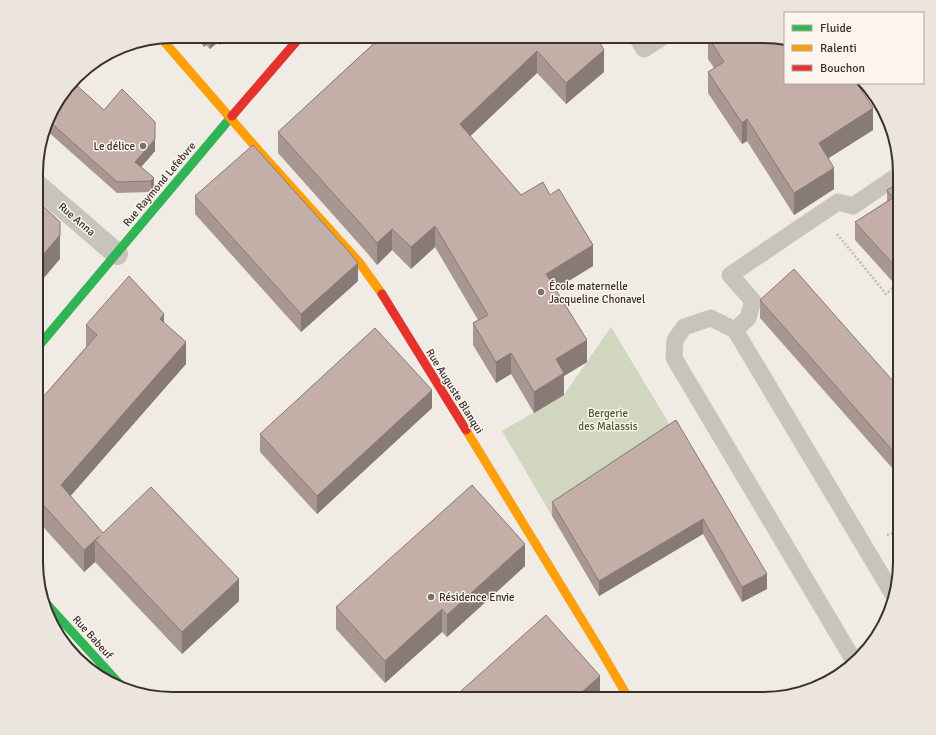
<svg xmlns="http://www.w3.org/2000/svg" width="936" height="735" font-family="Signika,sans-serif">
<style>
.green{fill:#d1d6bf}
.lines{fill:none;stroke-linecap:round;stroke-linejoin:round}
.path{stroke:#c2bbb6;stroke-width:2.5;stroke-dasharray:2 2;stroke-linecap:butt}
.lane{stroke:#c9c3be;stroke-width:17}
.street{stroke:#c9c3be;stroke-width:22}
.fast{stroke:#30b455;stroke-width:9}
.slow{stroke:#ff9f0a;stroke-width:9}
.jam{stroke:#e5322d;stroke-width:9}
.wall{fill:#a89690}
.shaded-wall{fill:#887a75}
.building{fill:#c3afa7;stroke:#887a75}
.poi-dot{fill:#7a716c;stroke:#fbf5ee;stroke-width:1.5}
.labels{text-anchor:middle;stroke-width:3;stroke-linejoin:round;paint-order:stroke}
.poi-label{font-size:11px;fill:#3b302b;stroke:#fbf5ee;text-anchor:start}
.street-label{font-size:11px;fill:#3b302b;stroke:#fbf5ee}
.park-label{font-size:11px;fill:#4a5a2e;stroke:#fbf5ee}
.rim{fill:none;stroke:#3b302b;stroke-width:2}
</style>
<rect width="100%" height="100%" fill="#f0ebe5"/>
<path class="green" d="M 611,327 L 676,435 L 552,516 L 502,431 L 564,395 Z"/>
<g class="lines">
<path class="path" d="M 837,234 L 886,294 L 900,282
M 887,535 L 900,531"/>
<path class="lane" d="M 636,36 L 644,49 L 664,36
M 735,330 L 894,596
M 854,661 L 674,358 L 675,340 L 684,327 L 711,318 L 735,330 L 748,318 L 753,301 L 730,275 L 838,202 L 853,206 L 900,174"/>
<path class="street" d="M 37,185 L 117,254"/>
<path class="fast" d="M 37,348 L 232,116
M 44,601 L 124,689"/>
<path class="slow" d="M 161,38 L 259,151 L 359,262 L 382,294
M 466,430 L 601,651 L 629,699"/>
<path class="jam" d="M 232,116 L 301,36
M 382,294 L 466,430"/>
</g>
<path class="wall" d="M 194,36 L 230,36 L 220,45 L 218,42 L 210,49 L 206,45 L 204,47 Z
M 382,36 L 596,36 L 604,72 L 566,104 L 537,73 L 470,136 L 521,195 L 593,266 L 555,289 L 587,362 L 564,376 L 564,395 L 534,413 L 511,374 L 496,383 L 473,345 L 473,323 L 478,320 L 435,247 L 411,269 L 392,250 L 377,265 L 368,254 L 278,153 L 278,132 Z
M 708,37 L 873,130 L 829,158 L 834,189 L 794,215 L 747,141 L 742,144 L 708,93 L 708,72 L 714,68 L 708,59 Z
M 54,105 L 104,110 L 155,151 L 141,167 L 154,178 L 154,189 L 151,192 L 117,193 L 46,130 Z
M 900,183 L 892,281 L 855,240 L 855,222 L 887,201 L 887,190 Z
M 195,196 L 358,281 L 301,332 L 195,214 Z
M 760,300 L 900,389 L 900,477 L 760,318 Z
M 164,323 L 186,364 L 70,495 L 103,533 L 239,601 L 182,654 L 95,562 L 84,572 L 36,519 L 37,404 L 86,347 L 86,325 Z
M 432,408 L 317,514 L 260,452 L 260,434 Z
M 676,420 L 767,589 L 742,602 L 703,534 L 599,596 L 552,516 L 552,502 Z
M 900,545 L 900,571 L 899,574 L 896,570 L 896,548 Z
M 525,566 L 447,637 L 442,632 L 385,683 L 336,629 L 336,607 Z"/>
<path class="shaded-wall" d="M 204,36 L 206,36 L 206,45 L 204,47 Z
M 210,36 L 218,36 L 218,42 L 210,49 Z
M 220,36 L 230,36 L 220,45 Z
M 604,50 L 604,72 L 566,104 L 566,83 Z
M 537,51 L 537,73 L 460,146 L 460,124 Z
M 873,108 L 873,130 L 819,164 L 819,143 Z
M 747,119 L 747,141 L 742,144 L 742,123 Z
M 155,139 L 155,151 L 135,174 L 135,162 Z
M 834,168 L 834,189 L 794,215 L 794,193 Z
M 154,178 L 154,189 L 151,192 L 151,181 Z
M 60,222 L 60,259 L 37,286 L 37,262 Z
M 435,226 L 435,247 L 411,269 L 411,247 Z
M 392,229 L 392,250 L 377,265 L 377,243 Z
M 593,245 L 593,266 L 546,295 L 546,274 Z
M 900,257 L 900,275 L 892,281 L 892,263 Z
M 358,263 L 358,281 L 301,332 L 301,314 Z
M 164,314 L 164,336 L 160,319 Z
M 587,340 L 587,362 L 564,376 L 564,395 L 534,413 L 534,392 L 556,359 Z
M 186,342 L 186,364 L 61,507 L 61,485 Z
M 511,353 L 511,374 L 496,383 L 496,362 Z
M 432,390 L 432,408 L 317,514 L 317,496 Z
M 703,519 L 703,534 L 599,596 L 599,581 Z
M 100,536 L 95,540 L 95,562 L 84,572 L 84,550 Z
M 525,544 L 525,566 L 447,637 L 447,615 Z
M 767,574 L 767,589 L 742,602 L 742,587 Z
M 239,579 L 239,601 L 182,654 L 182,632 Z
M 442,609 L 442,632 L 385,683 L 385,661 Z
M 600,676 L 600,694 L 595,699 L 574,699 Z"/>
<path class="building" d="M 382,36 L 596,36 L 604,50 L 566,83 L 537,51 L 460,124 L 521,195 L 543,182 L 550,195 L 559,189 L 593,245 L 546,274 L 587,340 L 556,359 L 564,373 L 534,392 L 511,353 L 496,362 L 473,323 L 488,315 L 435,226 L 411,247 L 392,229 L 377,243 L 368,232 L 278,132 Z
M 709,36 L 772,36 L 785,39 L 785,83 L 857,83 L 873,108 L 819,143 L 834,168 L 794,193 L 747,119 L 742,123 L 708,72 L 724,62 L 708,37 Z
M 73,82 L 104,110 L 122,89 L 155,122 L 155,139 L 135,162 L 154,178 L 151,181 L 117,182 L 49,121 L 54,105 Z
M 253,145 L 349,252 L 358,263 L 301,314 L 195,196 Z
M 900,183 L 900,257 L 892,263 L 855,222 L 893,198 L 887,190 Z
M 37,200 L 60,222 L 60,235 L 37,262 Z
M 794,269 L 900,389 L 900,459 L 760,300 Z
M 129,276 L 164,314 L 160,319 L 186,342 L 61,485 L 103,533 L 151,487 L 239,579 L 182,632 L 95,540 L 100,536 L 84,550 L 36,497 L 37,404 L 97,335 L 86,325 Z
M 375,328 L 432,390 L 317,496 L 260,434 Z
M 676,420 L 767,574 L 742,587 L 703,519 L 599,581 L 552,502 Z
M 472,485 L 525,544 L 447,615 L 442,609 L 385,661 L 336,607 Z
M 900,545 L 900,553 L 896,548 Z
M 546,615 L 600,676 L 574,699 L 452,699 Z"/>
<g class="poi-dot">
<circle cx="143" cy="146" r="4"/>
<circle cx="541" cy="292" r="4"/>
<circle cx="431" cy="597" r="4"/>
</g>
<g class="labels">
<g class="poi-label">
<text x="135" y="150" text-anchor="end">Le délice</text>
<text x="549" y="290">École maternelle<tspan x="549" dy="13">Jacqueline Chonavel</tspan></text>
<text x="439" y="601">Résidence Envie</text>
</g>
<g class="street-label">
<text transform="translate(159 184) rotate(-50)" y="4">Rue Raymond Lefebvre</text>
<text transform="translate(77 219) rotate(41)" y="4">Rue Anna</text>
<text transform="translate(455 391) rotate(58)" y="4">Rue Auguste Blanqui</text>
<text transform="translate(93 637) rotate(48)" y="4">Rue Babeuf</text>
</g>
<g class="park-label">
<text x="608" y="417">Bergerie<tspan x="608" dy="13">des Malassis</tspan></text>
</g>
</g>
<path d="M0 0H936V735H0ZM173 43H763A130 130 0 0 1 893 173V562A130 130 0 0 1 763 692H173A130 130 0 0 1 43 562V173A130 130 0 0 1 173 43Z" fill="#ece5de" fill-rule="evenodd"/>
<path class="rim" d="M173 43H763A130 130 0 0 1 893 173V562A130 130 0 0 1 763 692H173A130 130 0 0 1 43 562V173A130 130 0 0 1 173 43Z"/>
<rect x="784" y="12" width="140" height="72" fill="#fbf5ee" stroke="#aea6a0"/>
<rect x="792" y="25" width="20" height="6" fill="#30b455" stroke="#aea6a0"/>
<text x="820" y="32" font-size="12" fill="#3b302b">Fluide</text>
<rect x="792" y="45" width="20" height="6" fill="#ff9f0a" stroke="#aea6a0"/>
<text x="820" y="52" font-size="12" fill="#3b302b">Ralenti</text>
<rect x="792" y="65" width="20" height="6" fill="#e5322d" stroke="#aea6a0"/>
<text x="820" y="72" font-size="12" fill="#3b302b">Bouchon</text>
</svg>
